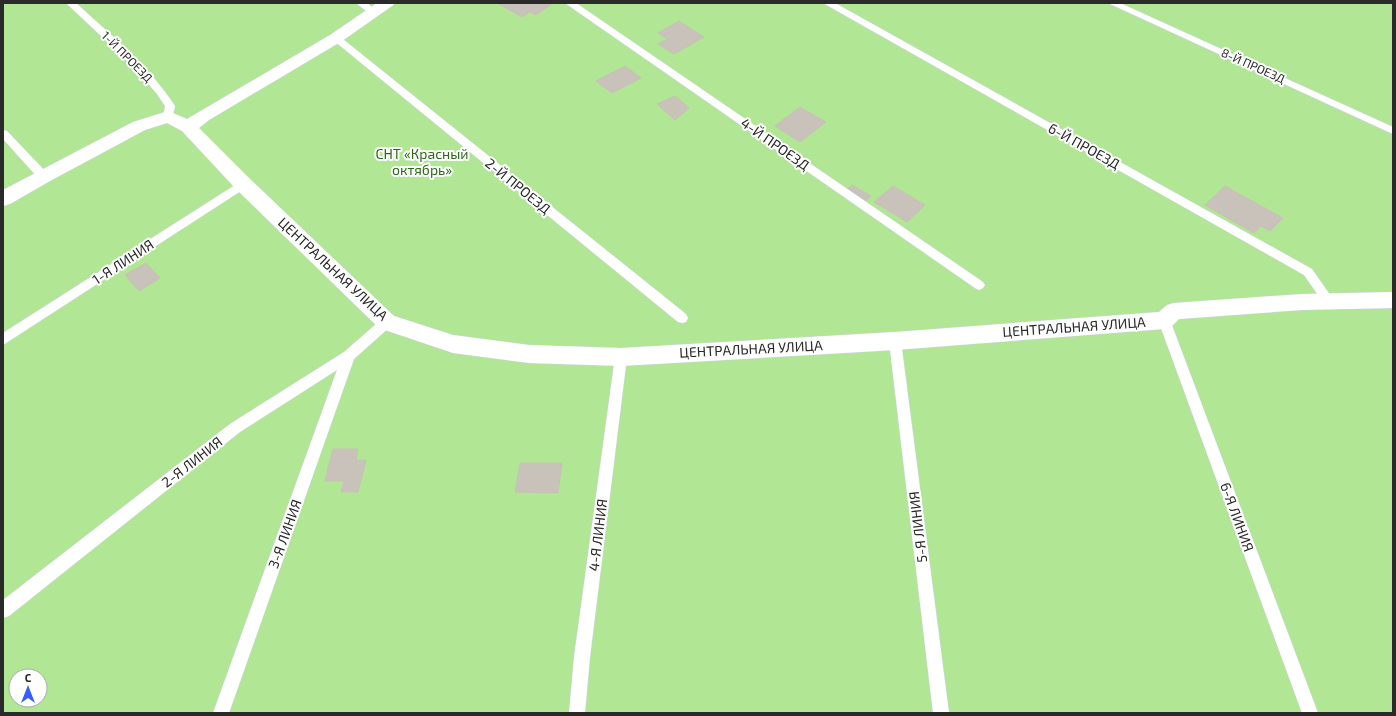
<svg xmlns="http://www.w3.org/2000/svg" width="1396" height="716" font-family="'Exo 2',sans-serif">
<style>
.green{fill:#b1e695;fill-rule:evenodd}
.building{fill:#c8c2bb;stroke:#c8c1b5}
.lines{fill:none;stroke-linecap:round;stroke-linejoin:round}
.lane-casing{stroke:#d0d4e3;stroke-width:1}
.street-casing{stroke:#d0d4e3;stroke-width:1}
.lane{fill:#fff;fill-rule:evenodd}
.street{fill:#fff;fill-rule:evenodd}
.labels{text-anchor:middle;stroke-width:4;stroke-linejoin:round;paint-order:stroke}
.far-street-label{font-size:12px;fill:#2a2a2a;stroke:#fff}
.street-label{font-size:14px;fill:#2a2a2a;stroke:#fff}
.park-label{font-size:14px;fill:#296a17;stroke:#fff}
</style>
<rect width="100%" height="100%" fill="#ede5db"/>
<path class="green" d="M 3,3 L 1393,3 L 1393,713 L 3,713 ZM 16,676 L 40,676 L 40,700 L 16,700 Z"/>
<path class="building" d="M 502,3 L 546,3 L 551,5 L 535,15 L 530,12 L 522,17 L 499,4 Z
M 679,21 L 704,37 L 674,54 L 658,44 L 667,39 L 658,33 Z
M 625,66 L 641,78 L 612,93 L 596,81 Z
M 675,96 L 689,108 L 675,120 L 657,104 Z
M 800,107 L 826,122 L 800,142 L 775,126 Z
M 852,185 L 871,196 L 864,202 L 845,190 Z
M 893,186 L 925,205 L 907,222 L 874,202 Z
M 1225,186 L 1283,218 L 1270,231 L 1261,226 L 1254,233 L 1205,205 Z
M 146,263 L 160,278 L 139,291 L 125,275 Z
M 333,449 L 358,449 L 356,460 L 366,460 L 358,492 L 341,492 L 344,481 L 325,481 Z
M 520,463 L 562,463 L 558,493 L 515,492 Z"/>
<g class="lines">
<defs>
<path id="lane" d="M 66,3 L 76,3 C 111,35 149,66 175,106 L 172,119 L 164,119 L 163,117 L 165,106 L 157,94 L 134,67 Z
M 356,3 L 367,3 L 378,12 L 373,15 L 370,14 Z
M 565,3 L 576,3 L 983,282 L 985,285 L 983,288 L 979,290 L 975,288 Z
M 823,3 L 835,3 L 1312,269 L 1333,299 L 1335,302 L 1333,305 L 1329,307 L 1325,305 L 1304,275 Z
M 1108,3 L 1120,3 L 1393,127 L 1393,134 Z
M 336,35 L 339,36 L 686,314 L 688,318 L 686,322 L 682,323 L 678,322 L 333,40 L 331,38 Z
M 3,130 L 7,131 L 47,173 L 48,176 L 47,179 L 39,179 L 3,139 Z
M 243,180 L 247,181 L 249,184 L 247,187 L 3,345 L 3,333 Z
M 1164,315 L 1168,316 L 1170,320 L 1318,713 L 1302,713 L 1158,320 L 1160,316 Z
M 387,317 L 391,318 L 393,322 L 391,326 L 354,359 L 229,713 L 213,713 L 337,370 L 240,432 L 9,616 L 3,618 L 3,600 L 230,424 L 344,352 L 383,318 Z
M 895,336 L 900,337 L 901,341 L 949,713 L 933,713 L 889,341 L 890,337 Z
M 621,352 L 626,353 L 627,357 L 590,657 L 585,713 L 569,713 L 574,657 L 615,357 L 616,353 Z"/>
<path id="street" d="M 377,3 L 395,3 L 392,6 L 342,41 L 209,120 L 199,128 L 250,179 L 394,316 L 453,335 L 529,345 L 621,348 L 895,332 L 1159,312 L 1167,305 L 1174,303 L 1302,294 L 1393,292 L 1393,308 L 1302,310 L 1179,319 L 1172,326 L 1164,329 L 895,350 L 621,366 L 529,363 L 453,353 L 379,328 L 236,189 L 182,131 L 167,123 L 145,130 L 50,181 L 10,204 L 3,206 L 3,190 L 133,122 L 168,111 L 187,119 L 330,35 Z"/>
</defs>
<use href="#lane" class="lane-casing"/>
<use href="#street" class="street-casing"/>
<use href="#lane" class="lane"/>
<use href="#street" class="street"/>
</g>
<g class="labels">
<g class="far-street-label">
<text transform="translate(127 57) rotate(45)" y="4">1-Й ПРОЕЗД</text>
<text transform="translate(1253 66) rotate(24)" y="4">8-Й ПРОЕЗД</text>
</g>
<g class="street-label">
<text transform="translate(775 144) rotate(35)" y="5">4-Й ПРОЕЗД</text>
<text transform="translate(1084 146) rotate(29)" y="5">6-Й ПРОЕЗД</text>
<text transform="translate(518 186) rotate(39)" y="5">2-Й ПРОЕЗД</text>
<text transform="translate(123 262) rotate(-33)" y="5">1-Я ЛИНИЯ</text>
<text transform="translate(333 269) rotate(43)" y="5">ЦЕНТРАЛЬНАЯ УЛИЦА</text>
<text transform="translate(1074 327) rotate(-4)" y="5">ЦЕНТРАЛЬНАЯ УЛИЦА</text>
<text transform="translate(751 349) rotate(-3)" y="5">ЦЕНТРАЛЬНАЯ УЛИЦА</text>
<text transform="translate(192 462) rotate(-38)" y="5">2-Я ЛИНИЯ</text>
<text transform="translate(1237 517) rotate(70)" y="5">6-Я ЛИНИЯ</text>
<text transform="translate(918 527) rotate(-97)" y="5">5-Я ЛИНИЯ</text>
<text transform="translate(285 534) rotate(-70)" y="5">3-Я ЛИНИЯ</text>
<text transform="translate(598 535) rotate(-83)" y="5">4-Я ЛИНИЯ</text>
</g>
<g class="park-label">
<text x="422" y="159">СНТ «Красный<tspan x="422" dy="16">октябрь»</tspan></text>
</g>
</g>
<rect width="1396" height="716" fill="none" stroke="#2a2a2a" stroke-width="8"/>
<g transform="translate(28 688)"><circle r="19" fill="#ffffff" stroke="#aaaaaa"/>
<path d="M0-3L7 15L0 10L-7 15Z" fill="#365dff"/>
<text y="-6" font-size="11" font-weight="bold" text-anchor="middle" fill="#2a2a2a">С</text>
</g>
</svg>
